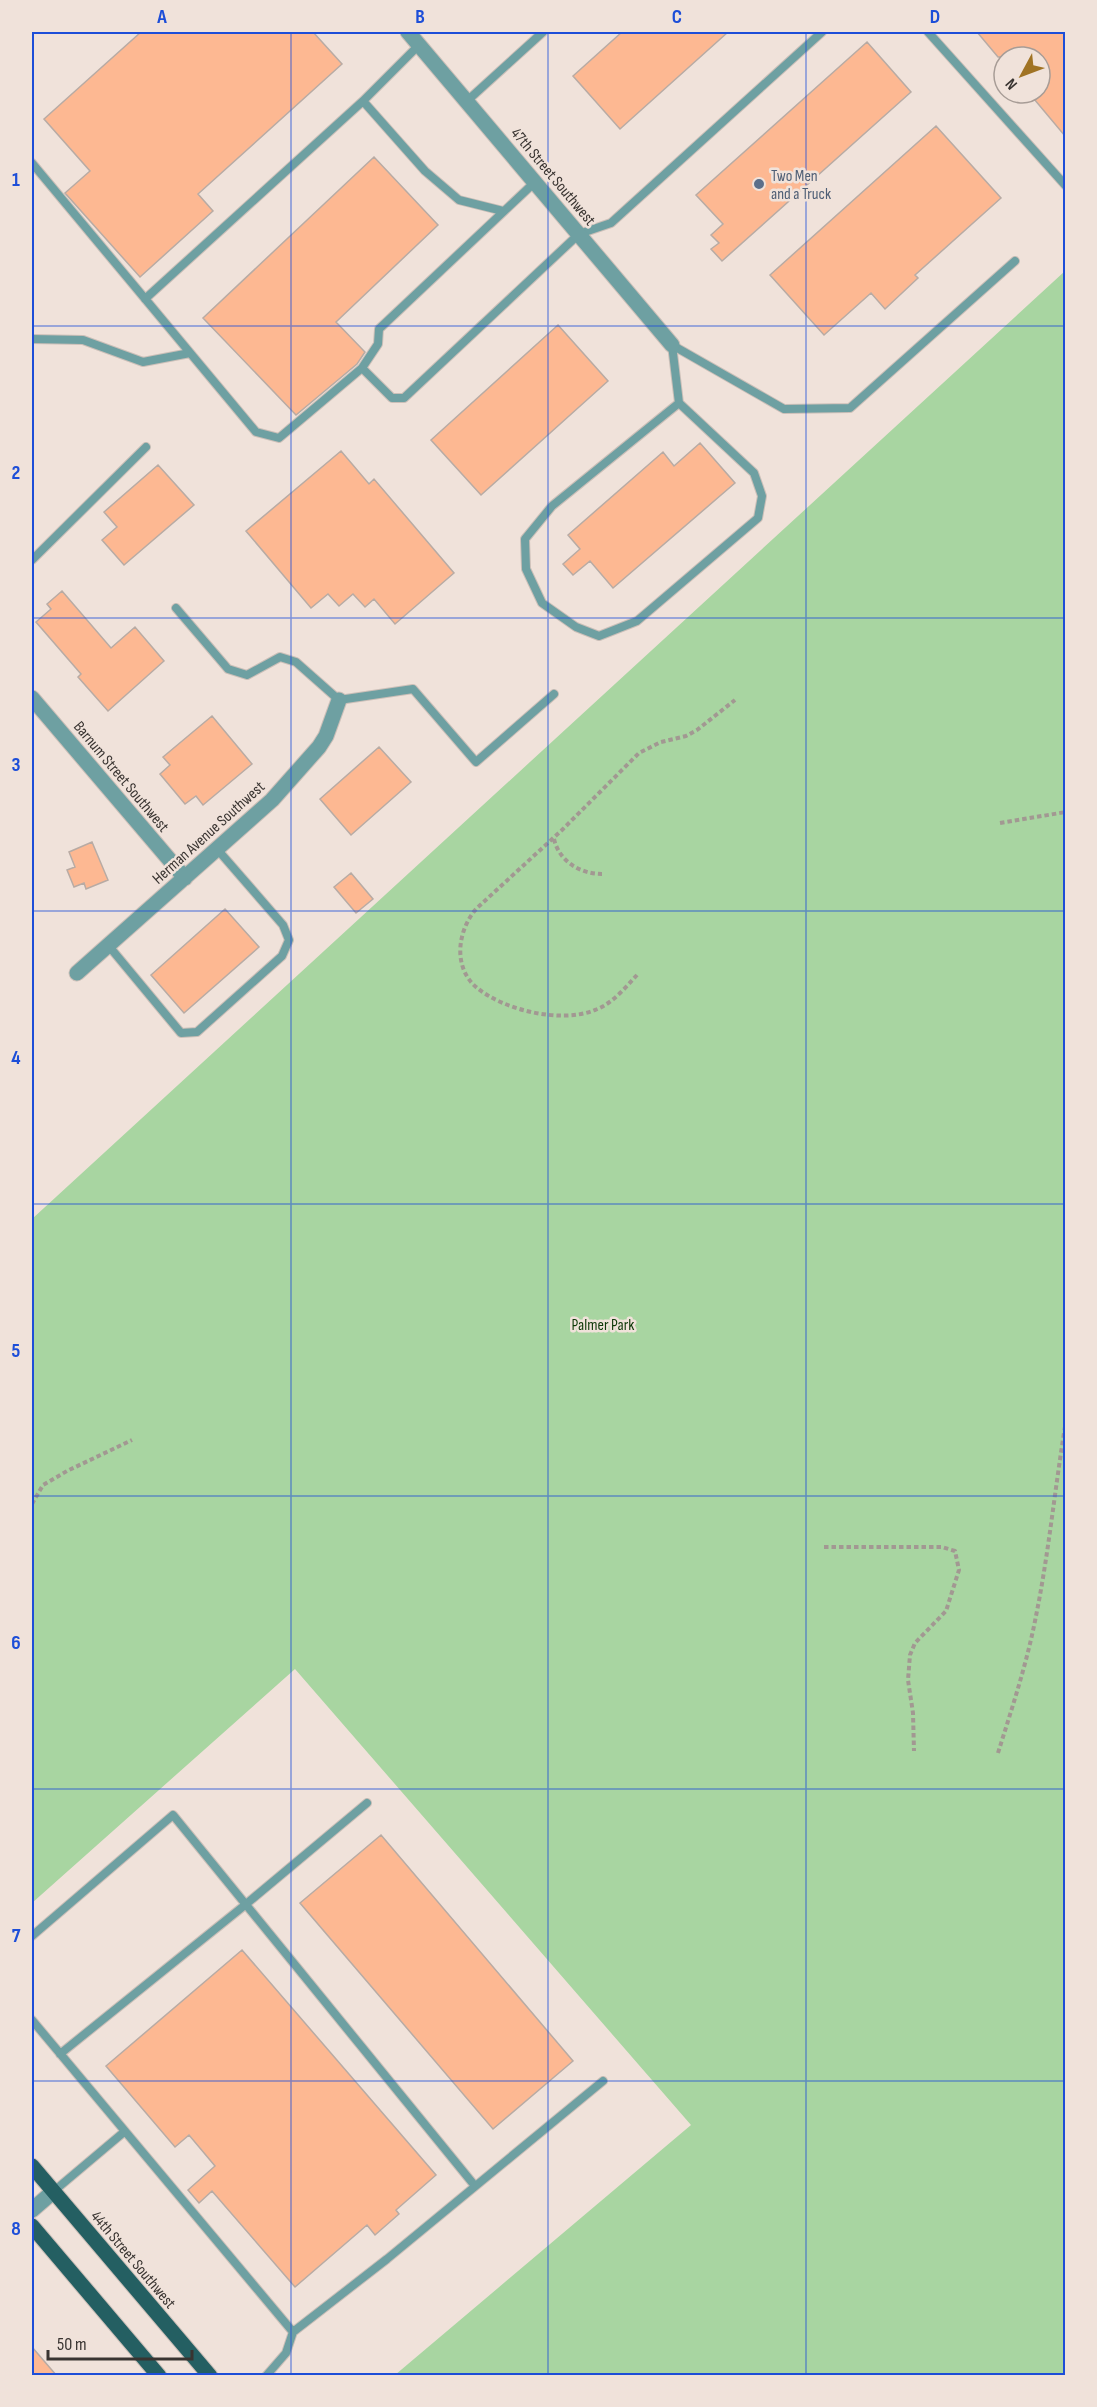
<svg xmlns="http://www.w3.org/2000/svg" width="1097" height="2407" font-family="'Sofia Sans Condensed',sans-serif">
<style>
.green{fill:#a8d5a1}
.building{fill:#fdb892;stroke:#b8aba4;stroke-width:1.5}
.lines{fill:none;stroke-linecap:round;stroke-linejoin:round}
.service-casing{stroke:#cbbfb8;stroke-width:10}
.minor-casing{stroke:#cbbfb8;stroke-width:17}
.primary-casing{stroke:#cbbfb8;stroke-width:17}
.path{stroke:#a29892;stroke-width:4;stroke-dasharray:4.5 3;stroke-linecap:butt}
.service{stroke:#6ea0a2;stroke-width:8}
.minor{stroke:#6ea0a2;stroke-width:15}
.primary{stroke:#245f62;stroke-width:15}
.grid{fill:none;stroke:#1d4ed8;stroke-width:1.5;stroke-opacity:0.55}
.service-dot{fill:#5c6f8a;stroke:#f0e2da;stroke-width:2}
.labels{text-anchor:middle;stroke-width:5;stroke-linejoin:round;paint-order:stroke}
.service-label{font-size:16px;fill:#4e5e75;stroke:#f0e2da;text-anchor:start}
.street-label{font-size:16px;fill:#393431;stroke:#f0e2da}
.park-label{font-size:16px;fill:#0e3908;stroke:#f0e2da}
.neatline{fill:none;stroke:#1d4ed8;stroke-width:2}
.grid-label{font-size:20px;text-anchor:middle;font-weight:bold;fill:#1d4ed8}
</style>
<rect width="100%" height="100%" fill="#f0e2da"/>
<path class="green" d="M 1065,271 L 1065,2375 L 395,2375 L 691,2125 L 295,1669 L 32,1903 L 32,1219 Z"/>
<path class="building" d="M 141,32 L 313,32 L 342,64 L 198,194 L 213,211 L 140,277 L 65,193 L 90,171 L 44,119 Z
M 622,32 L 728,32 L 620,129 L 573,76 Z
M 977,32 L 1065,32 L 1065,136 L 1029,93 L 1040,93 L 1040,57 L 998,57 Z
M 867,42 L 911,92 L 722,261 L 711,249 L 719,243 L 711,235 L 723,224 L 696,195 Z
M 936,126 L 1001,198 L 915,275 L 918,278 L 885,309 L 871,293 L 824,335 L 770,275 Z
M 374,157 L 438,225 L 336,322 L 365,352 L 357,364 L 296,415 L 203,318 Z
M 558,325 L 608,381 L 481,495 L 431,440 Z
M 700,443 L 735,483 L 613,588 L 590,561 L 573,575 L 563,564 L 580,549 L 568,535 L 663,452 L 674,466 Z
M 341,451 L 369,484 L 374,479 L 454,573 L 395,624 L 374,599 L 365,607 L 353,594 L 339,606 L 328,594 L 311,608 L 246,531 Z
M 158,465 L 194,505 L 124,565 L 102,540 L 117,527 L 104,512 Z
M 62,591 L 111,648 L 135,627 L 164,661 L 108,711 L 78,677 L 81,674 L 36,622 L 51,609 L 47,604 Z
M 212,716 L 252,764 L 203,805 L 196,796 L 185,804 L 160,774 L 170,765 L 163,757 Z
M 379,747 L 411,782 L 351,835 L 320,799 Z
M 92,842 L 108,880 L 86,889 L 84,883 L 74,887 L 67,870 L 75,867 L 69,852 Z
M 351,873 L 373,899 L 356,913 L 334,887 Z
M 225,909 L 259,947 L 184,1013 L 151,975 Z
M 381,1835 L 573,2061 L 493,2129 L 300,1903 Z
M 242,1950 L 436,2175 L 396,2210 L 399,2214 L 375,2235 L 367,2225 L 295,2287 L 212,2191 L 199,2203 L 188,2190 L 215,2166 L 189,2135 L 175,2147 L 106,2066 Z
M 32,2347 L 57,2376 L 32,2376 Z"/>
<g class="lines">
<defs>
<path id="service" d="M 928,32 L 1066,186
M 363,101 L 419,45
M 467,101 L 543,32
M 32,163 L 256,432 L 279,438 L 362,368 L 392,398 L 404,398 L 579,234 L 611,223 L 822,32
M 145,299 L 363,101 L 425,171 L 459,200 L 503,211
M 32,339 L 83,340 L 143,362 L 190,353
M 672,345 L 679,403 L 552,506 L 525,539 L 526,569 L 542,603 L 576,627 L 599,636 L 637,621 L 758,518 L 762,496 L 754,473 L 679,403
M 672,345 L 784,409 L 850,408 L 1015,261
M 362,368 L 378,344 L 379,329 L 535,182
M 32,560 L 146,447
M 176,608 L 228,669 L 247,675 L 280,657 L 296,662 L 339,700 L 413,689 L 476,762 L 554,694
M 108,945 L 181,1033 L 197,1032 L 282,956 L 289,940 L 283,925 L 217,849
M 32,1936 L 173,1815 L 475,2186
M 32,2020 L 293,2332
M 60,2054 L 245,1905 L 367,1803
M 54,2191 L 124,2132
M 266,2376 L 286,2353 L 293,2332 L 387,2259 L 603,2081"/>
<path id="minor" d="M 408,32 L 672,345
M 32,698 L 185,878
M 77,973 L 272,800 L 319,747 L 326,736 L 339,700
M 32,2210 L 54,2191"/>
<path id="primary" d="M 32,2166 L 210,2376
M 32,2226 L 159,2376"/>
</defs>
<use href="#service" class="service-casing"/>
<use href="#minor" class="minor-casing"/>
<use href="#primary" class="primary-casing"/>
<path class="path" d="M 1000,823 L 1066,812
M 554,839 C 559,861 580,874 602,874
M 637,975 C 625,988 612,1004 595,1010 C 561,1024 503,1010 476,987 C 452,966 458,929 477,908 L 562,830 L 639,753 L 661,742 L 686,736 L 697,730 L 735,700
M 32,1504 L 43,1485 L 67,1471 L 132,1440
M 824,1547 L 942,1547 L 955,1551 L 959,1570 L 946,1611 L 915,1643 L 910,1655 L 908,1680 L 913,1713 L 914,1751
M 998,1753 C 1012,1708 1027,1663 1036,1616 C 1049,1552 1055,1486 1066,1421"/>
<use href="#service" class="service"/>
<use href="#minor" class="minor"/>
<use href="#primary" class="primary"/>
</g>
<path class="grid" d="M 291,32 L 291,2376M 548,32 L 548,2376M 806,32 L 806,2376M 32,326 L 1066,326M 32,618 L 1066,618M 32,911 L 1066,911M 32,1204 L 1066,1204M 32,1496 L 1066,1496M 32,1789 L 1066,1789M 32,2081 L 1066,2081"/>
<circle class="service-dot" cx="759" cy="184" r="6"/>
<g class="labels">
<g class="service-label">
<text x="771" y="181">Two Men<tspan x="771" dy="18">and a Truck</tspan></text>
</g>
<g class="street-label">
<text transform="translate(554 176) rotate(50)" y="6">47th Street Southwest</text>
<text transform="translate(122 776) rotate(50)" y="6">Barnum Street Southwest</text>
<text transform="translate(208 832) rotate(-42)" y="6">Herman Avenue Southwest</text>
<text transform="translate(134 2259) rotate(50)" y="6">44th Street Southwest</text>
</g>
<g class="park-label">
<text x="603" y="1330">Palmer Park</text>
</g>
</g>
<rect width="1097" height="2407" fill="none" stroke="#f0e2da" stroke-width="66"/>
<g transform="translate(1022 75) rotate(229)"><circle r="28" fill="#f0e2da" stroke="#a79c96" stroke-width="1.5"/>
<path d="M0-4.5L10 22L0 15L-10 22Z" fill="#a07324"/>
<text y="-9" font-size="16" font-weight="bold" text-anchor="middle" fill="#393431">N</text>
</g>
<path d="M48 2350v9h144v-9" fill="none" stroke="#393431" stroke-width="3"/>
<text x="57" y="2350" font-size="18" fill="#393431" stroke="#f0e2da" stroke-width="4.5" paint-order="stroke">50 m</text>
<rect x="33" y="33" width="1031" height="2341" class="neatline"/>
<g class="grid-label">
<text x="162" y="23">A</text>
<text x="420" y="23">B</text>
<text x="677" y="23">C</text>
<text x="935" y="23">D</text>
<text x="16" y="186">1</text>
<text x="16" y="479">2</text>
<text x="16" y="771">3</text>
<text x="16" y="1064">4</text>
<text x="16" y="1357">5</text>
<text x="16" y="1649">6</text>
<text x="16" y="1942">7</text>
<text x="16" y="2235">8</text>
</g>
</svg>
